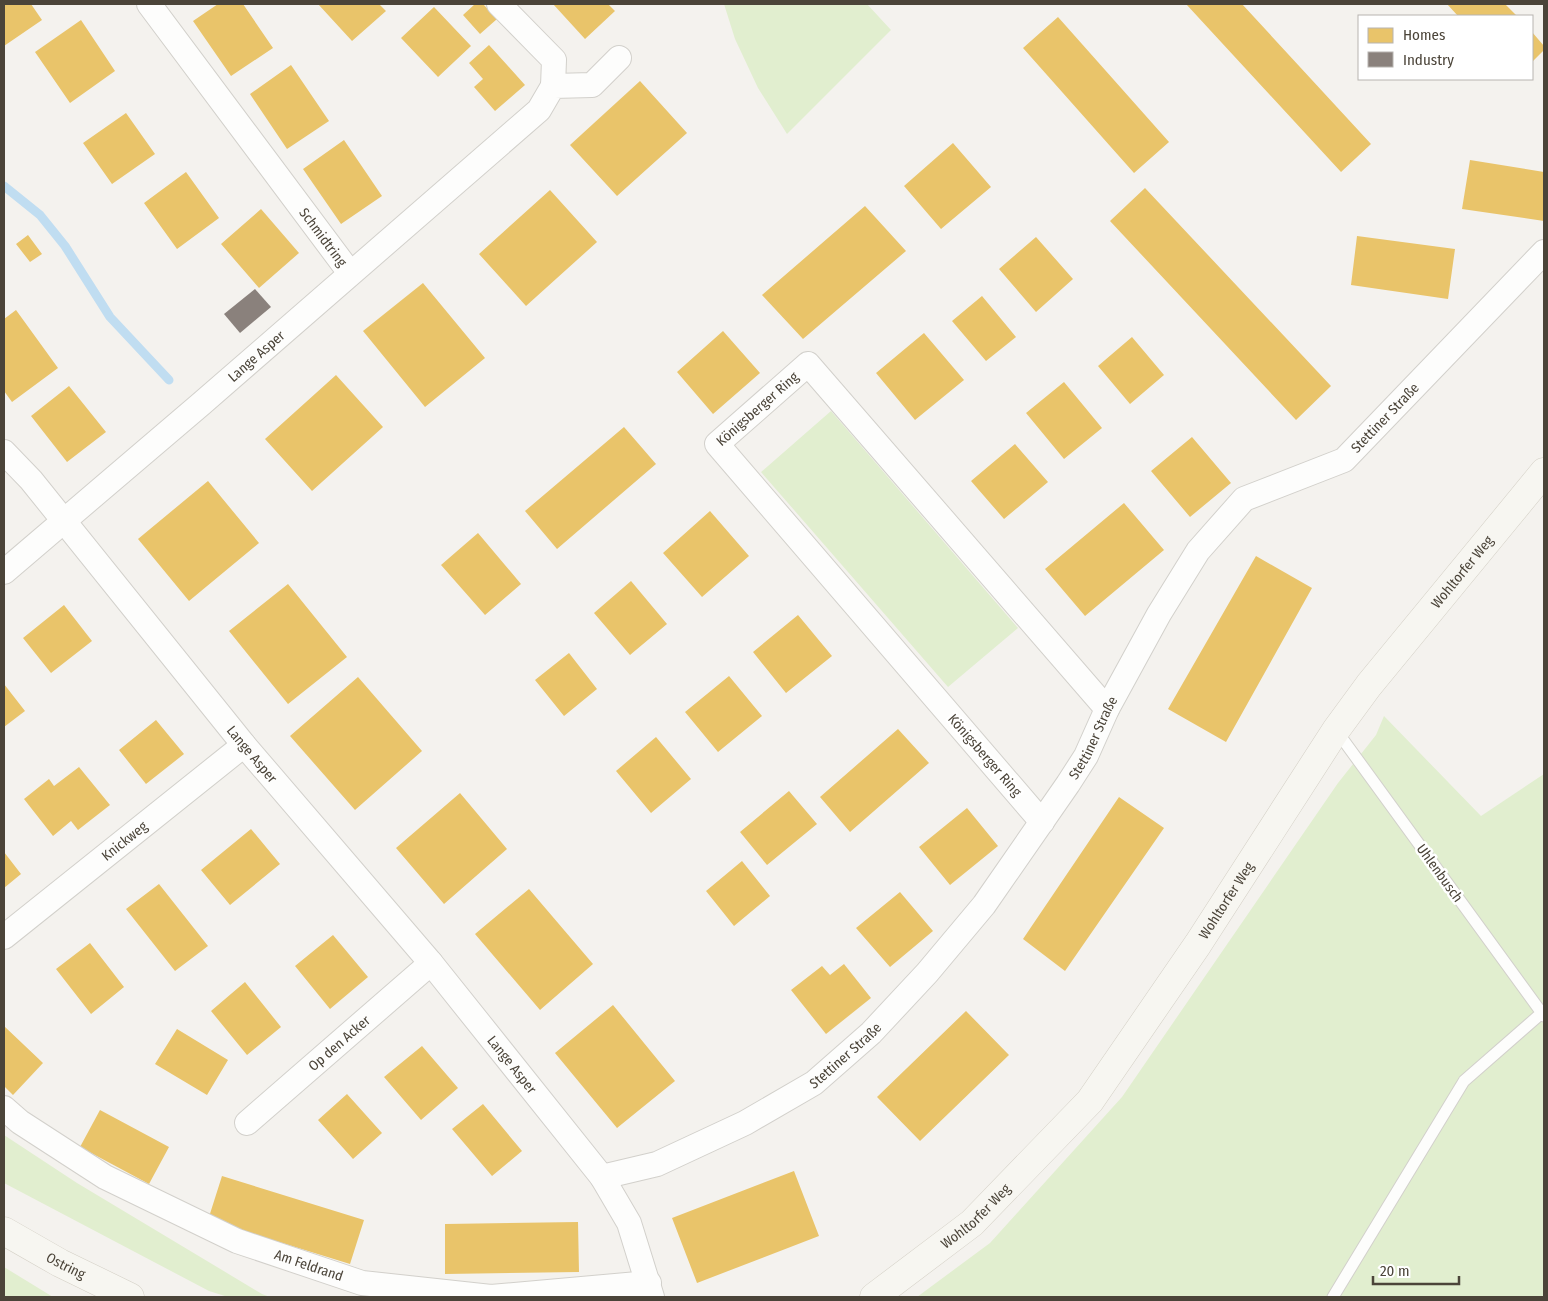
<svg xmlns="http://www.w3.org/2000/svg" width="1548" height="1301" font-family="'Fira Sans Condensed',sans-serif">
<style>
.green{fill:#e1eecf}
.homes{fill:#e9c46a}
.industry{fill:#8a817c}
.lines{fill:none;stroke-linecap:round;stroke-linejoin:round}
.stream{stroke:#c0ddf1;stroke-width:9}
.service-casing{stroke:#d2d0cb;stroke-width:13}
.minor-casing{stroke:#d2d0cb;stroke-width:26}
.secondary-casing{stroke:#d3cfc5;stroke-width:29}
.service{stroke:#fdfdfc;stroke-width:11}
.minor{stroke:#fdfdfc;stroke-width:24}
.secondary{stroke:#f7f6f1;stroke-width:28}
.labels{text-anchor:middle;stroke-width:5;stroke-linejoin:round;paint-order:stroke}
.street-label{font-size:14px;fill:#4b4439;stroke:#fff}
</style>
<rect width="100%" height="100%" fill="#f4f2ee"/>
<path class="green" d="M 724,4 L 867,4 L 891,30 L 787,134 L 758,88 L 735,39 Z
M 831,411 L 1018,628 L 948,687 L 761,472 Z
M 1384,716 L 1481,816 L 1544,774 L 1544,1297 L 917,1297 L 990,1243 L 1122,1097 L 1338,783 L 1376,735 Z
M 4,1135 L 77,1183 L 262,1294 L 270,1297 L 228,1297 L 209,1291 L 4,1183 Z
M 4,1267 L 53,1297 L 4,1297 Z"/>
<path class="homes" d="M 4,4 L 31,4 L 42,20 L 4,46 Z
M 218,4 L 243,4 L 273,48 L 231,76 L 193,21 Z
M 318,4 L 379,4 L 386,11 L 352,41 Z
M 475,4 L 483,4 L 497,19 L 480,34 L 463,15 Z
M 553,4 L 608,4 L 615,11 L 585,39 Z
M 1186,4 L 1242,4 L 1371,144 L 1341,172 Z
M 1447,4 L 1505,4 L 1517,16 L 1458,16 Z
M 434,7 L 471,46 L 438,77 L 401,38 Z
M 1058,17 L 1169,142 L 1134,173 L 1023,48 Z
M 81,20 L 115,71 L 70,103 L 35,52 Z
M 1532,32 L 1544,46 L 1544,50 L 1532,62 Z
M 489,45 L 525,85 L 495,111 L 474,87 L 483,79 L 469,63 Z
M 291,65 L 329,121 L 287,149 L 250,94 Z
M 640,81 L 687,133 L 617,196 L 570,145 Z
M 126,113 L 155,154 L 112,184 L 83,143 Z
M 344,140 L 382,196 L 341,224 L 303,169 Z
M 953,143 L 991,187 L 941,229 L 904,186 Z
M 1470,160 L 1544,172 L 1544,221 L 1462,209 Z
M 186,172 L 219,218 L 177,249 L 144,203 Z
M 1145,188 L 1331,386 L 1296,420 L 1110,221 Z
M 550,190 L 597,242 L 526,306 L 479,254 Z
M 865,206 L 906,251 L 803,339 L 762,295 Z
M 261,209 L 299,253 L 259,288 L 221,244 Z
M 28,235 L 42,254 L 30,262 L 16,244 Z
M 1357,236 L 1455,249 L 1448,299 L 1351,285 Z
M 1036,237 L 1073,279 L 1036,312 L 999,269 Z
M 423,283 L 485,358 L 425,407 L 363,331 Z
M 982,296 L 1016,337 L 986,361 L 952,321 Z
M 16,310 L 58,368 L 12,402 L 4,391 L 4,319 Z
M 723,331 L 760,373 L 713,414 L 677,372 Z
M 924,333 L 964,380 L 915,420 L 876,373 Z
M 1132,337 L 1164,375 L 1130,404 L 1098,366 Z
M 336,375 L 383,427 L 312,491 L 265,439 Z
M 1064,382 L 1102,428 L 1064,459 L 1026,413 Z
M 69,386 L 106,432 L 67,462 L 31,416 Z
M 624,427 L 656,464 L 557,549 L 525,511 Z
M 1192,437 L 1231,483 L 1190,517 L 1151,471 Z
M 1015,444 L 1048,482 L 1004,519 L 971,481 Z
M 208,481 L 259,543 L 189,601 L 138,539 Z
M 1124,503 L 1164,550 L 1085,616 L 1045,569 Z
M 710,511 L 749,556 L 702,597 L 663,553 Z
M 478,533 L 521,584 L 485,615 L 441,565 Z
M 1256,556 L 1312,588 L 1226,742 L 1168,709 Z
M 631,581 L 667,624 L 630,655 L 594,613 Z
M 288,584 L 347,657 L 288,704 L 229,631 Z
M 64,605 L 92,641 L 51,673 L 23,638 Z
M 798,615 L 832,656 L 786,693 L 753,652 Z
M 569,653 L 597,689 L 564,716 L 535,680 Z
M 729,676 L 762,716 L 718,752 L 685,712 Z
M 358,677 L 422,751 L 355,810 L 290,736 Z
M 4,684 L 25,711 L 4,727 Z
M 156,720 L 184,754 L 146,784 L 119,750 Z
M 898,729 L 929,763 L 850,832 L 820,797 Z
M 656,737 L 691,779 L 651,813 L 616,771 Z
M 79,767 L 110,805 L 78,830 L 71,821 L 53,836 L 24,799 L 49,779 L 54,786 Z
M 789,791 L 817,824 L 767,865 L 740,832 Z
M 460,793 L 507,849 L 444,904 L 396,848 Z
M 1119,797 L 1164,828 L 1065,971 L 1023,939 Z
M 967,808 L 998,846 L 950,885 L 919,847 Z
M 251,829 L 280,864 L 230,905 L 201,870 Z
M 4,852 L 21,874 L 4,888 Z
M 742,861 L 770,896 L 734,926 L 706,891 Z
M 159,884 L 208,946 L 175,971 L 126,909 Z
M 529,889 L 593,964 L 540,1010 L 475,934 Z
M 900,892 L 933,931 L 890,967 L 856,928 Z
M 333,935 L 368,977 L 330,1009 L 295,966 Z
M 90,943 L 124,987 L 91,1014 L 56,969 Z
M 844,964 L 871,998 L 826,1034 L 791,990 L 822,966 L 830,975 Z
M 245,982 L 281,1027 L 247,1055 L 211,1011 Z
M 613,1005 L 675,1081 L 617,1128 L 555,1053 Z
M 966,1011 L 1009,1055 L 920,1141 L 877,1097 Z
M 4,1026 L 43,1063 L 13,1095 L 4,1086 Z
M 177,1029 L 228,1060 L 207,1095 L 155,1064 Z
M 422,1046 L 458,1088 L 421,1120 L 384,1077 Z
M 347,1094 L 382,1133 L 353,1159 L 318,1120 Z
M 483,1104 L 522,1151 L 492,1176 L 452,1129 Z
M 100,1110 L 169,1147 L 149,1184 L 80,1147 Z
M 794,1171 L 819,1236 L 697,1283 L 672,1218 Z
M 222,1176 L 364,1220 L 350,1264 L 208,1220 Z
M 578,1222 L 579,1272 L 445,1274 L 445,1224 Z"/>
<path class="industry" d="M 255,289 L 271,307 L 240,333 L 224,314 Z"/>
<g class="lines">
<path class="stream" d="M 4,186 L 40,215 L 65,246 L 110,317 L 169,380"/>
<defs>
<path id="service" d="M 1336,730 L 1544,1016
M 1333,1297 L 1464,1081 L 1544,1011"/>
<g id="minor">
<path id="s1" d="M 149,4 L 350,273"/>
<path d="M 499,4 L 554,60 L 553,86"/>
<path id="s2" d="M 4,452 L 31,480 L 244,745 L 431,963 L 602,1177 L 629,1223 L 652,1297"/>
<path id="s3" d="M 4,572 L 201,404 L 539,110 L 553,86 L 592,85 L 619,58"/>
<path id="s4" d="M 1042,822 L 717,444 L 808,364 L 1107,709"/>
<path id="s5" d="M 4,937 L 244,745"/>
<path id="s6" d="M 4,1108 L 20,1122 L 105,1177 L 237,1241 L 362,1283 L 491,1297 L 649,1283"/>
<path id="s7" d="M 247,1123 L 431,963"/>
<path id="s8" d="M 602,1177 L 657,1164 L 745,1123 L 814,1083 L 871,1033 L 927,973 L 984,905 L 1068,784 L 1086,756 L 1107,709 L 1159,614 L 1198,551 L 1244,499 L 1344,460 L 1544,252"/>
</g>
<g id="secondary">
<path id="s9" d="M 4,1231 L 60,1263 L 130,1297"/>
<path id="s10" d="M 874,1297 L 972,1223 L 1090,1101 L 1198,944 L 1336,730 L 1369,685 L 1544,472"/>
</g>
</defs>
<use href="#service" class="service-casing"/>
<use href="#minor" class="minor-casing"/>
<use href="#secondary" class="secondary-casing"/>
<use href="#service" class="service"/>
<use href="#minor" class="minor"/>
<use href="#secondary" class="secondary"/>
</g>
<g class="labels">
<g class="street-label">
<text dy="5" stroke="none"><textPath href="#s1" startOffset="291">Schmidtring</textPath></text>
<text dy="5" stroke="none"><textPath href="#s3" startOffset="332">Lange Asper</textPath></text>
<text dy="5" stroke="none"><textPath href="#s4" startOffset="552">Königsberger Ring</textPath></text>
<text dy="5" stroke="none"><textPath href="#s8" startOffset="1130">Stettiner Straße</textPath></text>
<text dy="5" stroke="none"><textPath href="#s10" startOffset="940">Wohltorfer Weg</textPath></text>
<text dy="5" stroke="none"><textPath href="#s8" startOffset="680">Stettiner Straße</textPath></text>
<text dy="5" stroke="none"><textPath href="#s2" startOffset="391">Lange Asper</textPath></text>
<text transform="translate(985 755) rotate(49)" y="5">Königsberger Ring</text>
<text dy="5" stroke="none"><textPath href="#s5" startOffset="154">Knickweg</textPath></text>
<text transform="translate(1440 873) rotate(54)" y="5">Uhlenbusch</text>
<text dy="5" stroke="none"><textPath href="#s10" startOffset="535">Wohltorfer Weg</textPath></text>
<text dy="5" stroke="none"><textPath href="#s7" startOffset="122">Op den Acker</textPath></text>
<text dy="5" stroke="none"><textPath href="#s8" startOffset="275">Stettiner Straße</textPath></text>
<text dy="5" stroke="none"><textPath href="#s2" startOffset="796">Lange Asper</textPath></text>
<text dy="5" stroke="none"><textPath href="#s10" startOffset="130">Wohltorfer Weg</textPath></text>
<text dy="5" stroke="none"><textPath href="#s9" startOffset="71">Ostring</textPath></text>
<text dy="5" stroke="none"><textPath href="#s6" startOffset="345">Am Feldrand</textPath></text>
</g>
</g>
<rect width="1548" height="1301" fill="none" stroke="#4b4439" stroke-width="10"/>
<rect x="1358" y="15" width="175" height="65" fill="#ffffff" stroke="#b7b4b0"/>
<rect x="1368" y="28" width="25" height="15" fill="#e9c46a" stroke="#b7b4b0"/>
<text x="1403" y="40" font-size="15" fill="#4b4439">Homes</text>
<rect x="1368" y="52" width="25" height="15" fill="#8a817c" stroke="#b7b4b0"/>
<text x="1403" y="65" font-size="15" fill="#4b4439">Industry</text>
<path d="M1373 1276v8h86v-8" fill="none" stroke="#4b4439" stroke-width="2.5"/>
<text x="1380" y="1276" font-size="15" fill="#4b4439" stroke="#ffffff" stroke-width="4" paint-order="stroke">20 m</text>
</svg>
